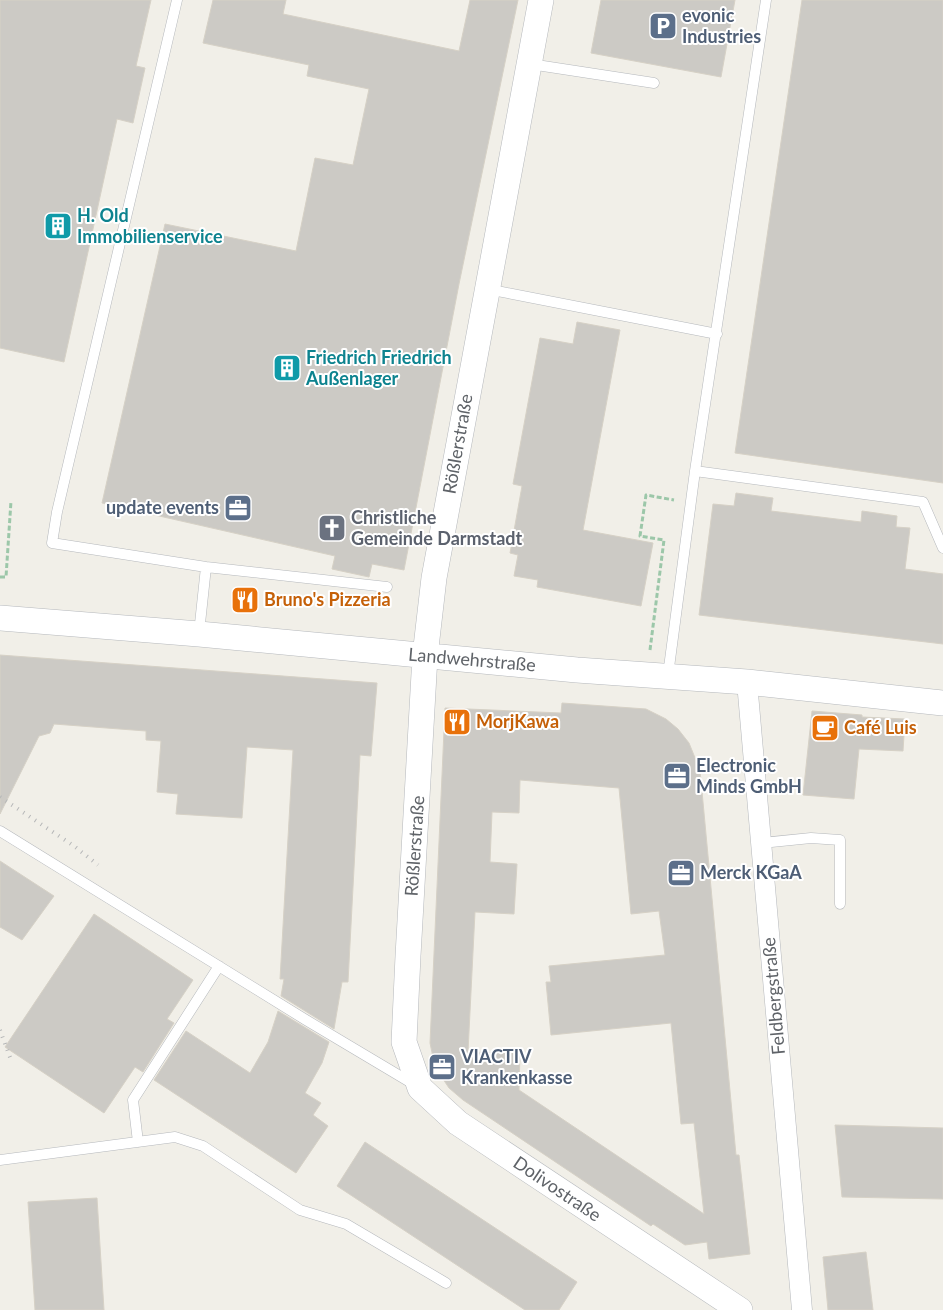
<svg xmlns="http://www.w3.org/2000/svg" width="943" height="1310" font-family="Lato,sans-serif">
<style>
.building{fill:#cccac5;stroke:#d6d1c6;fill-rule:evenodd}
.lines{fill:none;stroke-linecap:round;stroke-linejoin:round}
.service-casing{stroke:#b5b8bc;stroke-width:11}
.minor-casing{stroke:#b5b8bc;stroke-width:21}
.tertiary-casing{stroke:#b5b8bc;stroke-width:26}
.path{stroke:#9cc7a9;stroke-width:3;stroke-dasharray:5 2.5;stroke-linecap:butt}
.service{stroke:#fff;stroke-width:10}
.minor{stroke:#fff;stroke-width:20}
.tertiary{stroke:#fff;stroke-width:25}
.rail{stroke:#b6b7b8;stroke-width:4;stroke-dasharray:1 6;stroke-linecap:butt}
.labels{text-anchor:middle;stroke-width:4;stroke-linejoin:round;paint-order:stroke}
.service-label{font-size:18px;font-weight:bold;fill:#4e5e75;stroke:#fff;text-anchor:start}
.culture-label{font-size:18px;font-weight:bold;fill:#0d838f;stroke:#fff;text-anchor:start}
.street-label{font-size:18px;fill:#5f6368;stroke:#fff}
.worship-label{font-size:18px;font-weight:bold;fill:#5b616d;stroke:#fff;text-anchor:start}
.food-label{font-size:18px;font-weight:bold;fill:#c56008;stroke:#fff;text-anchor:start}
</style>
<rect width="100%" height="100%" fill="#f1efe8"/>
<path class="building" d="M 0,0 L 151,0 L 136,66 L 145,68 L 133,123 L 117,119 L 64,362 L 0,348 Z
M 213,0 L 286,0 L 283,14 L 459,51 L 470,0 L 518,0 L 459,284 L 404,570 L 372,564 L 369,577 L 332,569 L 335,556 L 102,503 L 165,224 L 296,251 L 315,158 L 353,165 L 369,89 L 307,76 L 309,65 L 203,43 Z
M 601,0 L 735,0 L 721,77 L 591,53 Z
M 802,0 L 943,0 L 943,483 L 735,453 Z
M 577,322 L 620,330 L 583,530 L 653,543 L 641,606 L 537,587 L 538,580 L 514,576 L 518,555 L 510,553 L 522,486 L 513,484 L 540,338 L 573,344 Z
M 736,493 L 773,498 L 771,511 L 861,522 L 862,511 L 897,516 L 896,527 L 910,528 L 905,569 L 943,574 L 943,644 L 699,615 L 713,504 L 734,506 Z
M 0,655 L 377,683 L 371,756 L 360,755 L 348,982 L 342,982 L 334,1029 L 281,996 L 284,979 L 280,979 L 293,750 L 247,747 L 242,818 L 176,814 L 178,794 L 157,792 L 161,741 L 146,740 L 146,731 L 54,724 L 50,733 L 39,736 L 0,814 Z
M 562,703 L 646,709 L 666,719 L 678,729 L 689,743 L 700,770 L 736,1155 L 739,1155 L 750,1254 L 709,1259 L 707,1242 L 685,1245 L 653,1224 L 651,1226 L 463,1100 L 449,1088 L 435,1067 L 430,1043 L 445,708 L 561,713 ZM 520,780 L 619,788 L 631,914 L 659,911 L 665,955 L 549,966 L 551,982 L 546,982 L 551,1035 L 671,1023 L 681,1124 L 694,1123 L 704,1214 L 519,1090 L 520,1053 L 468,1052 L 475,912 L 514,914 L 517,864 L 490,862 L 492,812 L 519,813 Z
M 812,711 L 862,715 L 862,717 L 905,719 L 903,751 L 859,749 L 854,799 L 803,795 Z
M 0,861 L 54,896 L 22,940 L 0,927 Z
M 94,914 L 193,980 L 167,1019 L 174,1023 L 143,1072 L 135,1067 L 104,1113 L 5,1047 Z
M 278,1011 L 329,1042 L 322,1063 L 305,1093 L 321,1103 L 313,1115 L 328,1126 L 296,1173 L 154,1080 L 186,1031 L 250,1073 L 268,1042 Z
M 835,1125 L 943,1128 L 943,1199 L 842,1197 Z
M 365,1142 L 577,1282 L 559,1310 L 525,1310 L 337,1186 Z
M 97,1198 L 104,1310 L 35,1310 L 28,1202 Z
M 866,1252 L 873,1310 L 828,1310 L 823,1257 Z"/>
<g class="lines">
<defs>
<path id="service" d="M 177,0 L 57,512 L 52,543 L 206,567 L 387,587
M 530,64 L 654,83
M 487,289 L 717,334
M 695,471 L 923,502 L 943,548
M 199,633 L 206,567
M 668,675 L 695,471 L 766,0
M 0,831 L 306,1020 L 415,1085
M 761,843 L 811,838 L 840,840 L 840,904
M 138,1142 L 133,1100 L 219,966
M 0,1160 L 175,1137 L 203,1146 L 300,1210 L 346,1224 L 446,1283"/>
<path id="minor" d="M 747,682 L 802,1310"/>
<path id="tertiary" d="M 541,0 L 434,578 L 425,656 L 408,956 L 404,1042 L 420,1088 L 458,1123 L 740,1310
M 0,618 L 199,634 L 577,670 L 747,682 L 943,703"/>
</defs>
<use href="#service" class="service-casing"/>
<use href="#minor" class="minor-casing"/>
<use href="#tertiary" class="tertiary-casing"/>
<path class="path" d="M 0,577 L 6,577 L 11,501
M 650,650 L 664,540 L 640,536 L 646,495 L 674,500"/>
<use href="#service" class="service"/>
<use href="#minor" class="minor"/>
<use href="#tertiary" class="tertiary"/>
<path class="rail" d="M 0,797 L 74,846 L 98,865
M 0,1030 L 11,1060"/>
</g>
<defs>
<symbol id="parking-square" viewBox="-11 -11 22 22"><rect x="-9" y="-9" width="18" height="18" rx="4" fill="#5c6f8a" stroke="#fff"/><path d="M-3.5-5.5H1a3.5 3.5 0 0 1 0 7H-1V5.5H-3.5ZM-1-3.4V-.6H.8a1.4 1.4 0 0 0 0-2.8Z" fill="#fff"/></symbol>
<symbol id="building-square" viewBox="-11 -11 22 22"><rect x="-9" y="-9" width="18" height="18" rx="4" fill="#0f9aa8" stroke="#fff"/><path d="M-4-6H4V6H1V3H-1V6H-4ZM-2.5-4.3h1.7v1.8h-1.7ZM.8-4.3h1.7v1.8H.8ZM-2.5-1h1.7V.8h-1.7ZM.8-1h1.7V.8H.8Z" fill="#fff"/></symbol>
<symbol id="office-square" viewBox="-11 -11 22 22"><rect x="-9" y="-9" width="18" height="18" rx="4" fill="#5c6f8a" stroke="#fff"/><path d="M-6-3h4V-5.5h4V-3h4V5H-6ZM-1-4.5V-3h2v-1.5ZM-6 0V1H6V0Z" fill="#fff"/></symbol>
<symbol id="church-square" viewBox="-11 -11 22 22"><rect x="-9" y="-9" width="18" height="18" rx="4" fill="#6b7280" stroke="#fff"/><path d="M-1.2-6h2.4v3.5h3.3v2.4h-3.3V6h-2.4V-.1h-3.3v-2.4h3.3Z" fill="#fff"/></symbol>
<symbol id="restaurant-square" viewBox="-11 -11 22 22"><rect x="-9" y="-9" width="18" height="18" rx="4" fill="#e8710a" stroke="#fff"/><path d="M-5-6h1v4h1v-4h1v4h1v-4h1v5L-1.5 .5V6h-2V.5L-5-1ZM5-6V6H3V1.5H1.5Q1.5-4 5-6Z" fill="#fff"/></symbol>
<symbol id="cafe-square" viewBox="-11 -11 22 22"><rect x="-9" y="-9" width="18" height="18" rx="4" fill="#e8710a" stroke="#fff"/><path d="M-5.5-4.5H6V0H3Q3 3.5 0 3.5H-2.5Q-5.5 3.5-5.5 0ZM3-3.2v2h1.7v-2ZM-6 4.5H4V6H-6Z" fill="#fff"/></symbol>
</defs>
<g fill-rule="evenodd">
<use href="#parking-square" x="647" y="10" width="32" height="32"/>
<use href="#building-square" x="42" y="210" width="32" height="32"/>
<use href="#building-square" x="271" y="352" width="32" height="32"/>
<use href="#office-square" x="222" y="492" width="32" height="32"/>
<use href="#church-square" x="316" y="512" width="32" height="32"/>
<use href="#restaurant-square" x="229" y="584" width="32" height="32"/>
<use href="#restaurant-square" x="441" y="706" width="32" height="32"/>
<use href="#cafe-square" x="809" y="712" width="32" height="32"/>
<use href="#office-square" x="661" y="760" width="32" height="32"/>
<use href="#office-square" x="665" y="857" width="32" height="32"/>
<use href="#office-square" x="426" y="1051" width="32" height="32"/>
</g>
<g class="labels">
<g class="service-label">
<text x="682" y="22">evonic<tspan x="682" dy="21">Industries</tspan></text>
<text x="219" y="514" text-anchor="end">update events</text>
<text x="696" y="772">Electronic<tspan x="696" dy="21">Minds GmbH</tspan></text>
<text x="700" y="879">Merck KGaA</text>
<text x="461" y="1063">VIACTIV<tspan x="461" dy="21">Krankenkasse</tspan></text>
</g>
<g class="culture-label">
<text x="77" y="222">H. Old<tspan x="77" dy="21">Immobilienservice</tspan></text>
<text x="306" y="364">Friedrich Friedrich<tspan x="306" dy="21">Außenlager</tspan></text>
</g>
<g class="street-label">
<text transform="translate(458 444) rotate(-80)" y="6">Rößlerstraße</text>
<text transform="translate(472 660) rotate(5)" y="6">Landwehrstraße</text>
<text transform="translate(415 846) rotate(-86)" y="6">Rößlerstraße</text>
<text transform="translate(774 996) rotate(-95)" y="6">Feldbergstraße</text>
<text transform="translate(557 1189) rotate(34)" y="6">Dolivostraße</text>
</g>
<g class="worship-label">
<text x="351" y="524">Christliche<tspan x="351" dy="21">Gemeinde Darmstadt</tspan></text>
</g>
<g class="food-label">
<text x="264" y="606">Bruno's Pizzeria</text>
<text x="476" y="728">MorjKawa</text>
<text x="844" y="734">Café Luis</text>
</g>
</g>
</svg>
